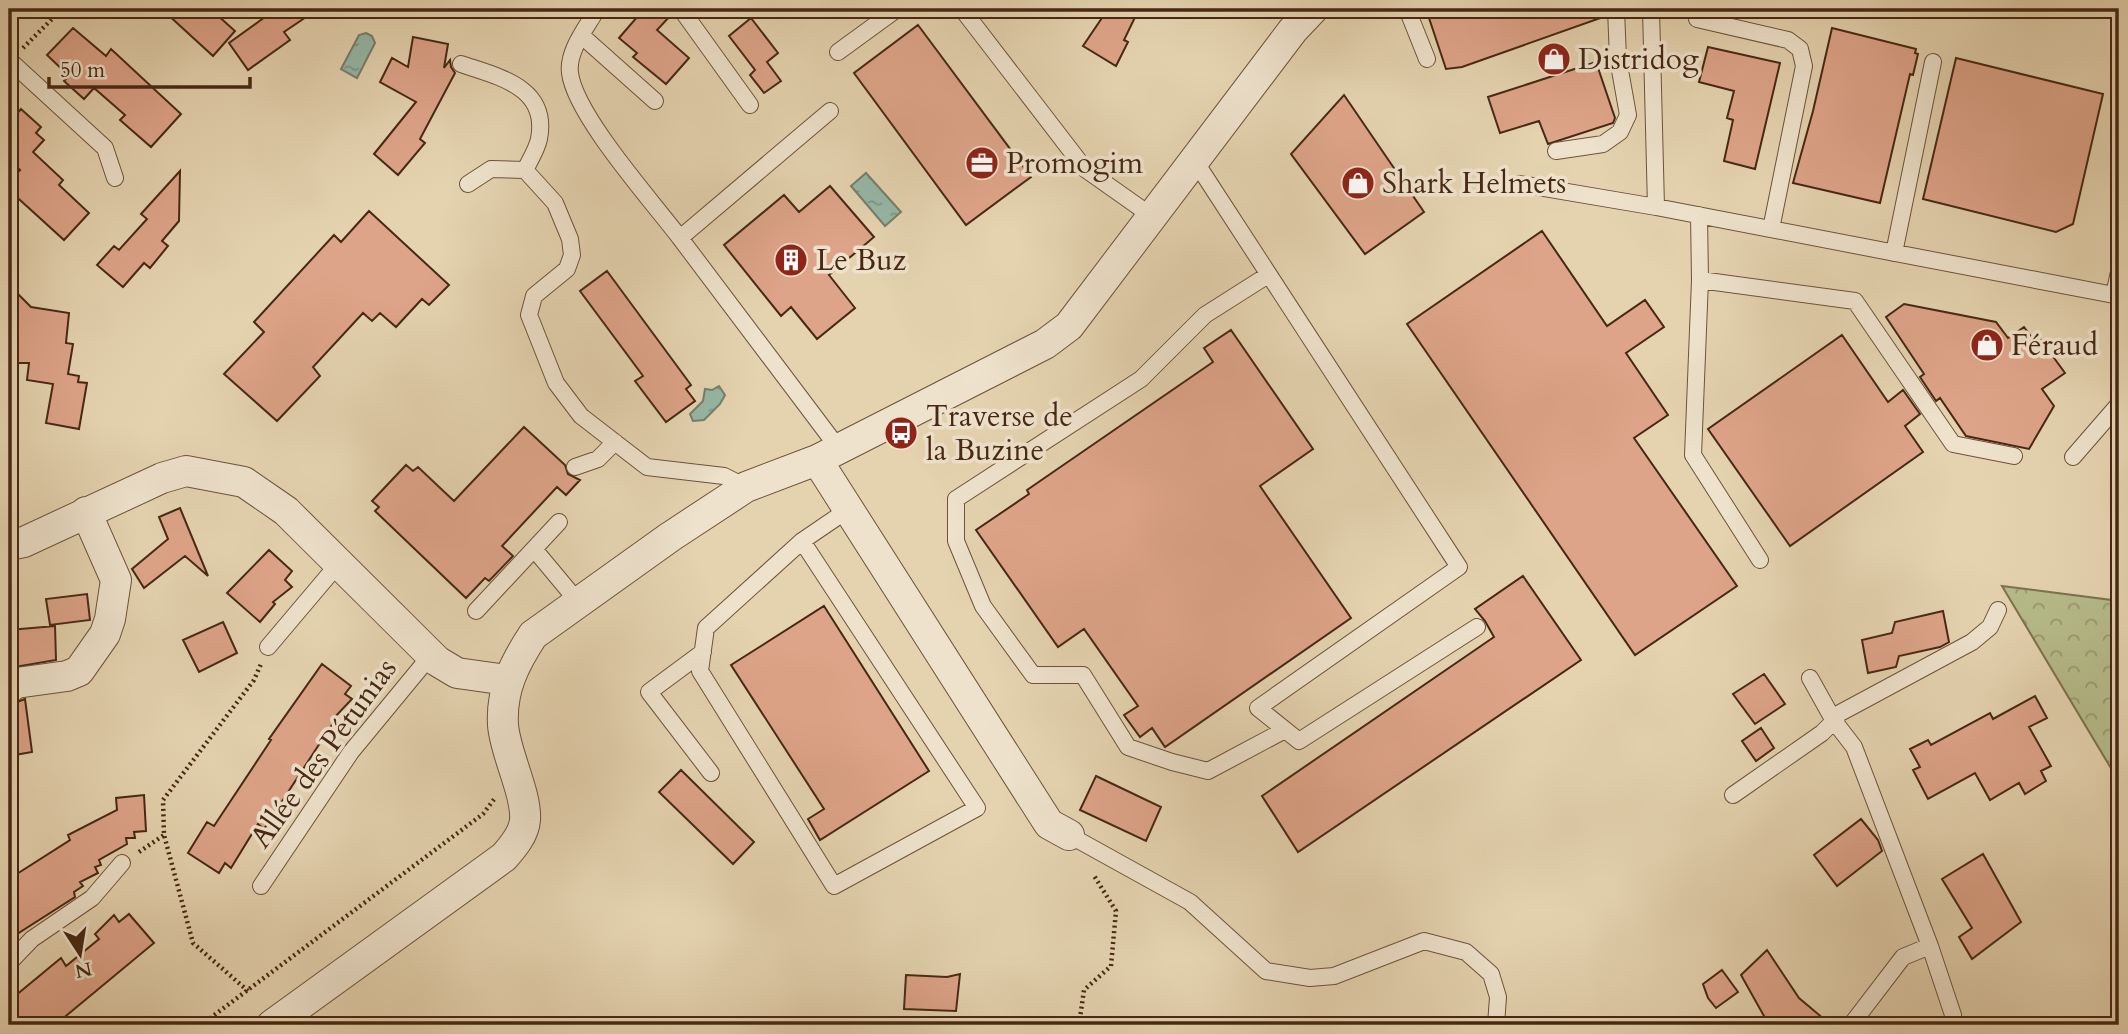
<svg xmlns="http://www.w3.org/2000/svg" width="2128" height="1034" font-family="Cardo,serif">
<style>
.forest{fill:url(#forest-crowns);stroke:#7e724f;stroke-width:2}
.water{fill:url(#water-ripples);stroke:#767e6d;stroke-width:2}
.building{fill:#dea489;stroke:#472814;stroke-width:2}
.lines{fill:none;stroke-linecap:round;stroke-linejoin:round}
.service-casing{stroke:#6e533b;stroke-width:18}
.minor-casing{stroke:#6e533b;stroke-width:32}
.path{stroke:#472814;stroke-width:4.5;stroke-dasharray:2 3.5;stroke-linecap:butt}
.service{stroke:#eee2cc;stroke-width:16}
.minor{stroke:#eee2cc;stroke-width:30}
.labels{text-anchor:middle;stroke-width:7;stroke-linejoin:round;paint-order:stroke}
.poi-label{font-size:30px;fill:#472814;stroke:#eee2cc;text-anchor:start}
.street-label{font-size:30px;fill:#472814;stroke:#eee2cc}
</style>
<defs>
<pattern id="forest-crowns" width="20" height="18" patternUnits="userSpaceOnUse" patternTransform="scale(1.75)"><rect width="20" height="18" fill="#b6bc8a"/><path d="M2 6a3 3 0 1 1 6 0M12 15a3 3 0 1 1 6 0" fill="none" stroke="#969970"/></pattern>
<pattern id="water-ripples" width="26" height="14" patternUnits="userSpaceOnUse" patternTransform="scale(1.75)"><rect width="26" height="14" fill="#96b8a8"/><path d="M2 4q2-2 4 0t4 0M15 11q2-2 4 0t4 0" fill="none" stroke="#7c9688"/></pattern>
</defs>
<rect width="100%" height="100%" fill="#e5d3b0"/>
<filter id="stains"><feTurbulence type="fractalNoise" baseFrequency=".00286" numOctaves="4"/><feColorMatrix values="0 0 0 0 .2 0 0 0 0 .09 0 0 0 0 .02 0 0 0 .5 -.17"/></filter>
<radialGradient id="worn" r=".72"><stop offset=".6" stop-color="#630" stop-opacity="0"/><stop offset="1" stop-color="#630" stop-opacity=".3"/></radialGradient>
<path class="forest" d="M 2002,586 L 2119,601 L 2119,760 L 2112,770 Z"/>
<path class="water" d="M 366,33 L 372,36 L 375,43 L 357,78 L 341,69 L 359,35 Z
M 866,173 L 901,212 L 885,226 L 851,186 Z
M 719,386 L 725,395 L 720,404 L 704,420 L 693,421 L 690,414 L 703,401 L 705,389 L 712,390 Z"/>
<path class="building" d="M 200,9 L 212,18 L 216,14 L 235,31 L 213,56 L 165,12 L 196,13 Z
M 276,9 L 318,9 L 284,32 L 290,40 L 248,70 L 229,43 Z
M 644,9 L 671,9 L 672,14 L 657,30 L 689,58 L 666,84 L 633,57 L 637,53 L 619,38 Z
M 1108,9 L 1139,9 L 1124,40 L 1128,42 L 1116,66 L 1083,46 Z
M 1426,9 L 1606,9 L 1606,16 L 1462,67 L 1446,69 Z
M 751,18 L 778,53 L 767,62 L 781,81 L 764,93 L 750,75 L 755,70 L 729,36 Z
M 918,25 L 1031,177 L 966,225 L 854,73 Z
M 73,28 L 106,56 L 111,49 L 181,114 L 151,147 L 120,120 L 125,115 L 94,88 L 84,99 L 64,81 L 69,76 L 47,55 Z
M 1832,28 L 1916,49 L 1915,53 L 1918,54 L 1913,75 L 1910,74 L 1880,203 L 1793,183 L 1813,111 Z
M 413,37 L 448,44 L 444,68 L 450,60 L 451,67 L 455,73 L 420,139 L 425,143 L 398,175 L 374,154 L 416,102 L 380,82 L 392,58 L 408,67 Z
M 1708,47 L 1780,63 L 1755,169 L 1724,161 L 1733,120 L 1727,118 L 1734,91 L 1699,82 Z
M 1956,58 L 2103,94 L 2073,224 L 2056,232 L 1923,199 Z
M 1596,62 L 1615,118 L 1613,123 L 1548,144 L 1539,121 L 1500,133 L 1488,97 Z
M 1344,95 L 1424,212 L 1365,254 L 1291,154 Z
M 21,109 L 41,127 L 36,133 L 44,140 L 33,152 L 63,180 L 59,185 L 89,213 L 64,240 L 9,190 L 9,182 L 20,170 L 18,168 L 9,178 L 9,122 Z
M 180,171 L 179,221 L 162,241 L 168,246 L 150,268 L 144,263 L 123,287 L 97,265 L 114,246 L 119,250 L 147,219 L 141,214 Z
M 830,186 L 874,237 L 829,275 L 855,308 L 817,339 L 791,307 L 781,316 L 724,245 L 784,195 L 799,212 Z
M 369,211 L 449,285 L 429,305 L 422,299 L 396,327 L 380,313 L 372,321 L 363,313 L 313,367 L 320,376 L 277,421 L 224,374 L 264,332 L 254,322 L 334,235 L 341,242 Z
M 1542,231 L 1607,326 L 1645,300 L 1664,327 L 1626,353 L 1668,415 L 1634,438 L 1737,586 L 1635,655 L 1407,324 Z
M 607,271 L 691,385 L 686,389 L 695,401 L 666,422 L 635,381 L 643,376 L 580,291 Z
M 9,285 L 31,307 L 69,313 L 66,343 L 73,344 L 68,374 L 79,376 L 78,382 L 87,383 L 79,429 L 46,423 L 53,384 L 27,380 L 29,363 L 9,363 Z
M 1904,304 L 1996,322 L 2008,338 L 2024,327 L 2036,343 L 2041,340 L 2065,373 L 2042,389 L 2054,406 L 2029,449 L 1966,436 L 1940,398 L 1936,401 L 1920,377 L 1924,374 L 1886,317 Z
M 1231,330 L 1313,449 L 1260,486 L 1351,618 L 1165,747 L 1152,728 L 1140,737 L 1124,715 L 1138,706 L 1084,629 L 1058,647 L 976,530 L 1029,494 L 1027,490 L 1213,362 L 1204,348 Z
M 1842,335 L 1888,402 L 1903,390 L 1920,414 L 1905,426 L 1923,452 L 1790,546 L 1708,429 Z
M 524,427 L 565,465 L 568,474 L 580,480 L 566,495 L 557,487 L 502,546 L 513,556 L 489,581 L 485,578 L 466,598 L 375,511 L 379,507 L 372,501 L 406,465 L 413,471 L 418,467 L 454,501 Z
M 180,508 L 208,576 L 185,556 L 144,588 L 132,569 L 168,539 L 159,517 Z
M 269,550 L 292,571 L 285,580 L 292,587 L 273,602 L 275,604 L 260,622 L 227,593 Z
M 1523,576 L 1581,660 L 1298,852 L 1262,796 L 1494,637 L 1485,621 L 1475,609 Z
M 87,594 L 90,620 L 50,625 L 46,599 Z
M 824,606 L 929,771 L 820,840 L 808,819 L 824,809 L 731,665 Z
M 1943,611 L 1949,642 L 1940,647 L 1899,656 L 1896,667 L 1868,673 L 1862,640 L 1892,633 L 1895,622 Z
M 223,622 L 237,653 L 199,672 L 183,640 Z
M 55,626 L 56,660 L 9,668 L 9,630 Z
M 322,664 L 351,686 L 345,694 L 352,699 L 333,719 L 335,720 L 264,829 L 258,824 L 231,868 L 225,863 L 219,873 L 188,853 L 207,822 L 214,826 L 271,740 L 269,739 Z
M 1764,674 L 1785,704 L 1755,724 L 1733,694 Z
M 2035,696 L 2047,718 L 2029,727 L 2051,766 L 2041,771 L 2046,781 L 2025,794 L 2019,783 L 1990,800 L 1975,773 L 1928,799 L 1913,770 L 1920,767 L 1910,749 L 1928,740 L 1931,745 L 1990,713 L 1993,719 Z
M 25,699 L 32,752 L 9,756 L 9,705 Z
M 1761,728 L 1774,748 L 1756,761 L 1742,741 Z
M 681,770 L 754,842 L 733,864 L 659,792 Z
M 1096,776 L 1161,807 L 1146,841 L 1080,810 Z
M 144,795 L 146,831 L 134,832 L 135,838 L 126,838 L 127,844 L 99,860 L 101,865 L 95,867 L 98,873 L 80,882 L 83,886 L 74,892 L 75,897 L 17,934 L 9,918 L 9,879 L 70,840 L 68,835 L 117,810 L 116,798 Z
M 1861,819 L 1878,840 L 1882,851 L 1837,886 L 1814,855 Z
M 1983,854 L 2021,922 L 1972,959 L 1959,937 L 1972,928 L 1942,879 Z
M 129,914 L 154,943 L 55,1025 L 9,1025 L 9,1001 L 61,958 L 66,966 L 99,939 L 95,934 L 114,915 L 119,922 Z
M 1767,950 L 1799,998 L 1831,1025 L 1769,1025 L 1741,975 Z
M 1722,970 L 1738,992 L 1716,1008 L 1708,998 L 1703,984 Z
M 960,974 L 956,1011 L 904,1009 L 906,975 L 947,977 Z"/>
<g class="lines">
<defs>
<path id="service" d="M 597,9 C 587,27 567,51 570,73 C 575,115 652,201 680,238
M 681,9 L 750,105
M 962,9 L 1085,169 L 1153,217
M 1407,9 L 1427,59
M 1651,9 L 1656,207
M 1697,19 L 1788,40 L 1800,49 L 1804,66 L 1771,229
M 582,36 L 655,101
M 838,52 L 897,9
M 9,60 L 105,148 L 115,178
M 461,64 C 499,77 549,87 539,139 C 537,149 530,160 525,170
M 830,111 L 680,238 L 839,449
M 1556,151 L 1603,144 L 1620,132 L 1628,115 L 1618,59 L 1616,9
M 1195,161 L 1459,567 L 1258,708 L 1299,741 L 1477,627
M 468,184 L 491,169 L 525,170 L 555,203 L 570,239 L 572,255 L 567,269 L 534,296 L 529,315 L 556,383 L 581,416 L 647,467 L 724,476 L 746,487
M 1520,184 L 1656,207 L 2114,295
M 1699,215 L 1700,280 L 1855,301 L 1953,444 L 2014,456
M 1894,253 L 1933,62
M 2119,272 L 2114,295 L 2119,300
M 1268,275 L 1205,315 L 1141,379 L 956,499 L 956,541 L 983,606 L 1033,675 L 1083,675 L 1128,747 L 1172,762 L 1208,771 L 1285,730
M 1700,280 L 1693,455 L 1760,560
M 2073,457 L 2119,404
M 575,467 L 598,459 L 615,442
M 802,541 L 977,808 L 834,886 L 700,671 L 706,628 L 802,541 L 849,509
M 534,549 L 579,603
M 476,611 L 559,522
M 268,647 L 339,563
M 703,652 L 649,692 L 711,773
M 1810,678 L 1834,721 L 1840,713 L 1972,642 L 1990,627 L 1998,610
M 1733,795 L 1822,733 L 1834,721 L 1854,747 L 1930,946 L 1953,1015 L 1953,1025
M 1069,835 L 1190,902 L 1266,971 L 1310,978 L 1334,976 L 1424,941 L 1466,952 L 1491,974 L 1498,997 L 1496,1025
M 261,886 L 351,752 L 431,655
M 9,963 L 32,939 L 92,898 L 122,863
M 1851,1025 L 1903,957 L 1930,946"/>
<path id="minor" d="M 817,460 L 1049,824 L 1069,835
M 9,545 L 24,542 L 162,478 L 186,471 L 244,482 L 286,511 L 437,661 L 457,673 L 507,680
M 9,688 L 16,683 L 67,676 L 79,671 L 105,634 L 110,619 L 116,580 L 86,512
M 272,1025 L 504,857 C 513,847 524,834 525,820 C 527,794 505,753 503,725 C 501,690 514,664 533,635 L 670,537 L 746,487 L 817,460 L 1045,344 L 1069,326 L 1293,30 L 1313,9"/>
</defs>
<use href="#service" class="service-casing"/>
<use href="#minor" class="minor-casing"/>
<path class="path" d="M 23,48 L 62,9
M 139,852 L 164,835
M 248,991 L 193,943 L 164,835 L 163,800 L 254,680 L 261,664
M 201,1025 L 483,814 L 495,798
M 1079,1025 L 1084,990 L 1111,966 L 1116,911 L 1093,874"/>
<use href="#service" class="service"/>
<use href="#minor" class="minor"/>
</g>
<defs>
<symbol id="shop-disc" viewBox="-11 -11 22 22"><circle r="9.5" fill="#8f2418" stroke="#eee2cc"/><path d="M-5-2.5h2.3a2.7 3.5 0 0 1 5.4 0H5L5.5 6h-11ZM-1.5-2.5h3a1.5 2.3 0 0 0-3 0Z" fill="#fff"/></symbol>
<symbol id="office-disc" viewBox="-11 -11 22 22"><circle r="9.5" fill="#8f2418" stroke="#eee2cc"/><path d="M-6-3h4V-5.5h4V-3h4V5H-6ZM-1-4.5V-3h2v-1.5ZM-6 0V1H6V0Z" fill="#fff"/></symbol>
<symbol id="building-disc" viewBox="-11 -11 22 22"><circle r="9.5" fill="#8f2418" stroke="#eee2cc"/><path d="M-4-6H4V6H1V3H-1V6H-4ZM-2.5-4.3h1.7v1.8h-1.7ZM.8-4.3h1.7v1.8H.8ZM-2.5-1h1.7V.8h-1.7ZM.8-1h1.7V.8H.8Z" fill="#fff"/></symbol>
<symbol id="bus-disc" viewBox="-11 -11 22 22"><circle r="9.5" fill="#8f2418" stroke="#eee2cc"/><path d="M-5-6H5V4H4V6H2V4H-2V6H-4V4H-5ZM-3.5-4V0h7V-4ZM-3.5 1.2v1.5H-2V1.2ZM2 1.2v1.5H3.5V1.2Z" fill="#fff"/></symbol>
</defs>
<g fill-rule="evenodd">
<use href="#shop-disc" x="1535" y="40" width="38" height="38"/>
<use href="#office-disc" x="963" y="144" width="38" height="38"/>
<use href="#shop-disc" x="1339" y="164" width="38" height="38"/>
<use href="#building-disc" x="772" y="241" width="38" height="38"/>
<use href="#shop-disc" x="1968" y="326" width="38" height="38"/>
<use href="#bus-disc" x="882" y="414" width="38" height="38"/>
</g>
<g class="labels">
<g class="poi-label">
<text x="1578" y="69">Distridog</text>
<text x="1006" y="173">Promogim</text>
<text x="1382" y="193">Shark Helmets</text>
<text x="816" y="270">Le Buz</text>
<text x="2011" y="355">Féraud</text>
<text x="926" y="426">Traverse de<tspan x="926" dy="34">la Buzine</tspan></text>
</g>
<g class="street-label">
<text transform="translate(323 753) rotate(-54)" y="10">Allée des Pétunias</text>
</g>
</g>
<rect width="2128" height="1034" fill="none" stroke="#e5d3b0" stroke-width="35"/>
<rect x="10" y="10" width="2107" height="1013" fill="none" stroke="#472814" stroke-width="3.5"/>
<rect x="18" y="18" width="2093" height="999" fill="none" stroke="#472814" stroke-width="2"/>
<g transform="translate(80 954) rotate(168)" stroke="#eee2cc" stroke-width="5" paint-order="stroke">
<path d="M0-5L12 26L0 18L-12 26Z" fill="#472814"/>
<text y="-10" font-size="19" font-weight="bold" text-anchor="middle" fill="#472814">N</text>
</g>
<path d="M49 77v10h201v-10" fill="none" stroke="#472814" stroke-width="3.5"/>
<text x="60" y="77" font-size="21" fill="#472814" stroke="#eee2cc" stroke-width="5" paint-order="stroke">50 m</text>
<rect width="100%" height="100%" filter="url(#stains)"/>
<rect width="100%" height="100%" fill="url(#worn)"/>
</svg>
